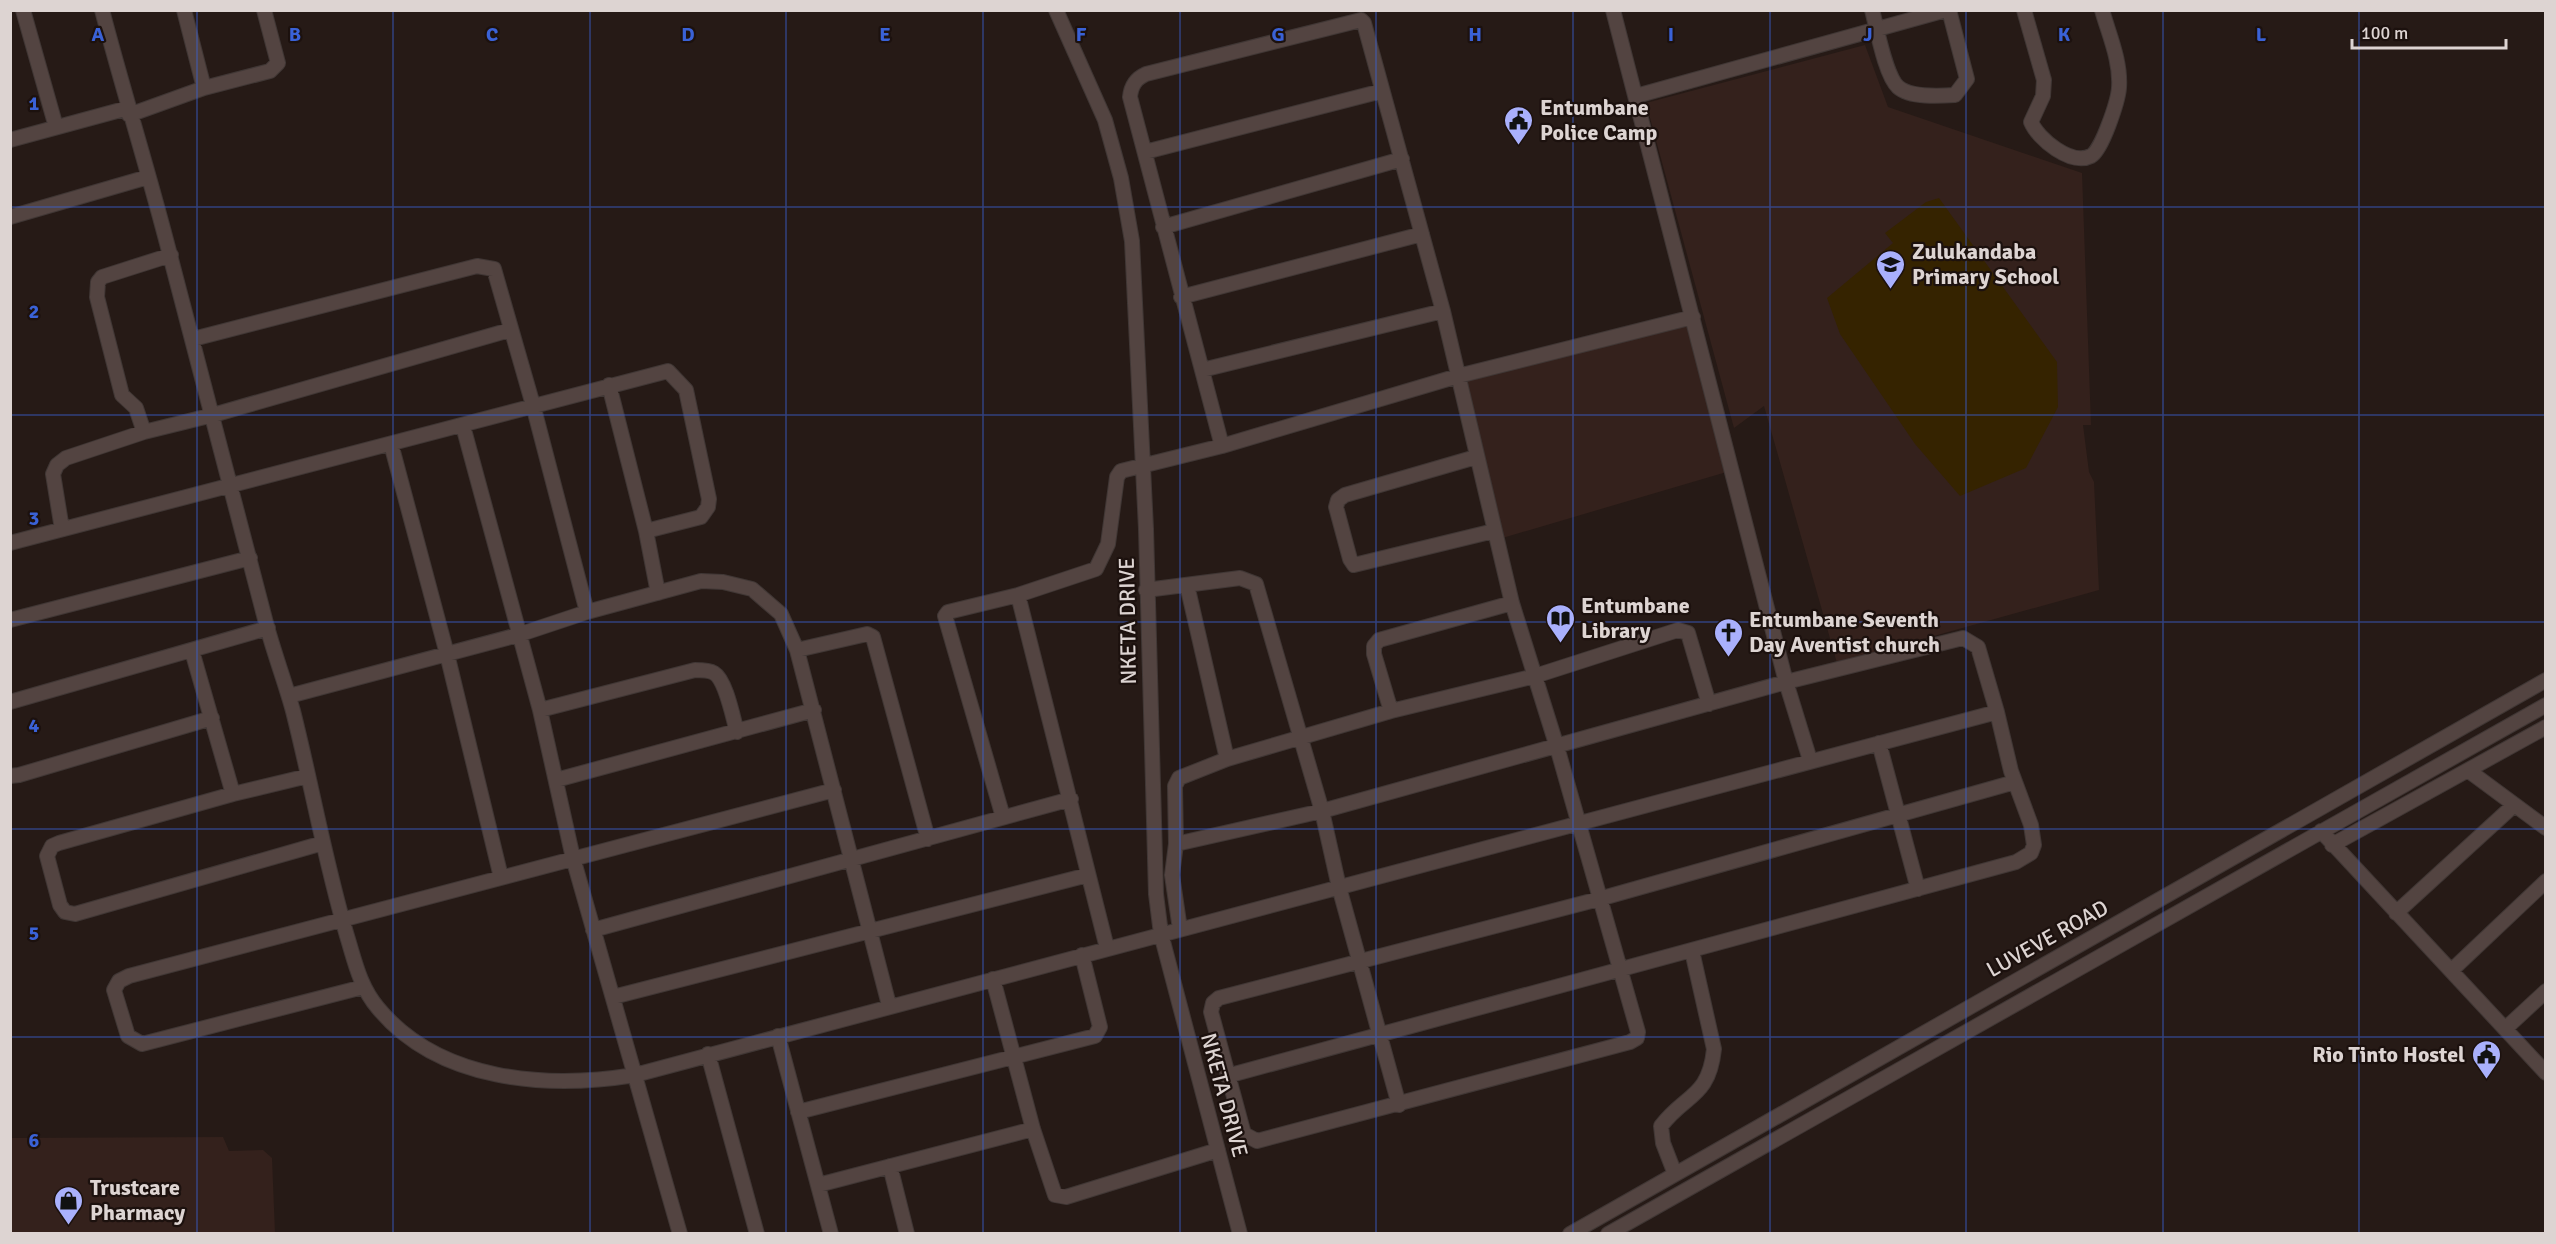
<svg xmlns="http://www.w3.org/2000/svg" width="2556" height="1244" font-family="Signika,sans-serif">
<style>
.built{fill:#34211c}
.green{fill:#352300}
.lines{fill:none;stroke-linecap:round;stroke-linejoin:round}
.minor-casing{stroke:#403735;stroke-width:16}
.minor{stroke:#534441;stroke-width:14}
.grid{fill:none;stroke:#3a62d7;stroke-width:1.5;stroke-opacity:0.55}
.labels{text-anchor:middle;stroke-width:4.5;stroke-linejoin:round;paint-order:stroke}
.poi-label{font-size:22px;font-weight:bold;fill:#ddd4d2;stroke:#1c110e;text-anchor:start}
.street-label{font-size:22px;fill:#ddd4d2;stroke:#1c110e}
.grid-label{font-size:20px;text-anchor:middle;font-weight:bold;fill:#3a62d7;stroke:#1c110e;stroke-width:4.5;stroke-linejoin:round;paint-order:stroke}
</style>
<rect width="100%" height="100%" fill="#261a16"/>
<path class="built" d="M 1865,45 L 1888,107 L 2082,173 L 2091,425 L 2083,425 L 2089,472 L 2094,482 L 2099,590 L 1837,663 L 1764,406 L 1734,428 L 1646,103 Z
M 1691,319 L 1730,471 L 1499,539 L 1461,378 Z
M 223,1137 L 229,1151 L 263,1150 L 272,1158 L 275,1233 L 11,1233 L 11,1138 Z"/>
<path class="green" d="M 1939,198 L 2057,362 L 2058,407 L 2026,468 L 1960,496 L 1915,444 L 1840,334 L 1827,298 L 1893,243 L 1885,233 L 1926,202 Z"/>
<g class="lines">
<defs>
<path id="minor" d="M 23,10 L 56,127
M 102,10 C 124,94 150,176 171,259 C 203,380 235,501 266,623 C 274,653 285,682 293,711 C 312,786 325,862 347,936 C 355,962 360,987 378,1008 C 439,1082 547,1089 635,1075 L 1997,712
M 184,10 L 204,88
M 1056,10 L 1105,120 L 1121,178 L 1132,241 L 1146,529 L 1156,894 L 1161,934 L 1240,1234
M 1613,10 L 1786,682 L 1810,760
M 1872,10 C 1877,28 1885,75 1898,87 C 1910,98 1940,96 1955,95 L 1967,79 L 1949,10
M 2024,10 L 2044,80 L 2043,96 L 2031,122 C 2038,139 2071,166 2091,156 C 2102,150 2118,101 2119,88 C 2121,61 2109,35 2102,10
M 1636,96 L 1946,10
M 129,115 L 204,88 L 270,71 L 278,63 L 264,10
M 10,140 L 128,108
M 1145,152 L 1382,91
M 10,217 L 148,177
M 1163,227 L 1402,159
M 1181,297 L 1422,234
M 193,339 L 477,266 L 494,269 L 533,405 L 587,612
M 1202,370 L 1443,311
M 609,385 L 646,531 L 658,593
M 463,426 L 540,710 L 573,858 L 680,1234
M 144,432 L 136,408 L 122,395 L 97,297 L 98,282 L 102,277 L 171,255
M 391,444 L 447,654 L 501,877
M 1222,446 L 1130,97 C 1131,86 1135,79 1146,74 L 1361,20 L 1364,23 L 1443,311 L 1512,603 L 1557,747 L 1638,1032 L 1637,1038 L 1630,1042 L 1257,1141 L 1244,1134 L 1211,1012 L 1213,1003 L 1219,998 L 1599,899 L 2015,782
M 1476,457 L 1345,495 L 1338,500 L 1336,507 L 1350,559 L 1354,565 L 1494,531
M 62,529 L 53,474 L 57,465 L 66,458 L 144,432 L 213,415 L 510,330
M 10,543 L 668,371 L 686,390 L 709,499 L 708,507 L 701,517 L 646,531
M 1187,585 L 1227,759
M 1146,590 L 1240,578 L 1256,584 L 1322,811 L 1339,887 L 1399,1105
M 1018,595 L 1107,948
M 10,620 L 250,558
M 797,650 L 867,634 L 873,637 L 928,839
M 192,651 L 233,794
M 289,696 L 518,635 L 587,612 L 701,581 L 723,582 L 752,589 L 781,614 L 797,650 L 889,1005
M 10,702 L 268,628
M 540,710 L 695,670 C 702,670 709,670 714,673 C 726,680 733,718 737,732
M 1391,711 L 1374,654 L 1374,646 L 1379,640 L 1512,603
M 1879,743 L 1918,889
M 2469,771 L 2546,828
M 10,776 L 19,775 L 212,718
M 308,776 L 233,794 L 59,843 L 52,846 L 47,856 L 60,905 L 65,912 L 75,914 L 323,843
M 556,780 L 814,710
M 1003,817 L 945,616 L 948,612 L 1018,595 L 1096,569 L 1108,544 L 1117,477 L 1121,471 L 1222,446 L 1458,376 L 1693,317
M 2321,831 L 2546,1073
M 1176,844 L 1322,811 L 1786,682 L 1963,638 L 1978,647 L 1997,712 L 2011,771 L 2031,825 L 2034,845 L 2031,853 L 2016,862 L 1227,1076
M 2332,845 L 2546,727
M 2396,913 L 2513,806
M 1180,929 L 1172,875 L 1176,844 L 1175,786 L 1179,778 L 1227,759 L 1391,711 L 1535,676 L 1678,630 L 1688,633 L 1709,704
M 593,930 L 1071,799
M 2452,970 L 2546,881
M 993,979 L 1033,1129 L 1055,1195 L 1066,1197 L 1218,1150
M 363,987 L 142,1044 L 128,1036 L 114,990 L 119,981 L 129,976 L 834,790
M 613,997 L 1088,875
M 2505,1029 L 2546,991
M 778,1036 L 831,1234
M 708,1054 L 757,1234
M 798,1112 L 1095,1036 L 1100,1027 L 1082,955
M 890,1166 L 907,1234
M 1675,1174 L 1663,1143 L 1661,1126 C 1685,1094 1709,1098 1714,1049 L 1692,951
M 818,1185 L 1033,1129
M 1570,1234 L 2546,680
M 1608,1234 L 2546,705"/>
</defs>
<use href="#minor" class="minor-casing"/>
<use href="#minor" class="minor"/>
</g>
<path class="grid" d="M 197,10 L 197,1234M 393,10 L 393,1234M 590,10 L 590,1234M 786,10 L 786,1234M 983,10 L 983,1234M 1180,10 L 1180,1234M 1376,10 L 1376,1234M 1573,10 L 1573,1234M 1770,10 L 1770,1234M 1966,10 L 1966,1234M 2163,10 L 2163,1234M 2359,10 L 2359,1234M 10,207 L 2546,207M 10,415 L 2546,415M 10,622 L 2546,622M 10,829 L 2546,829M 10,1037 L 2546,1037"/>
<defs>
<symbol id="civic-pin" viewBox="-11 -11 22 30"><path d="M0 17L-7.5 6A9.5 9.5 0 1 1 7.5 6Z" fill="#a9b0fc" stroke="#1c110e"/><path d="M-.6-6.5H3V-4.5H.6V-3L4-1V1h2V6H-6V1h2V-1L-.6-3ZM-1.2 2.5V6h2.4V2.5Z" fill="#111"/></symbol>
<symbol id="school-pin" viewBox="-11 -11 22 30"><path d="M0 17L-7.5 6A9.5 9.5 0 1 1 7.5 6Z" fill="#a9b0fc" stroke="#1c110e"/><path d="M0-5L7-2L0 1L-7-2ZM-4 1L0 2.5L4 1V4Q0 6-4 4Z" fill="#111"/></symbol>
<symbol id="library-pin" viewBox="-11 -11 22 30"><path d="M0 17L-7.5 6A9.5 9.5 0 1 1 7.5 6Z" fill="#a9b0fc" stroke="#1c110e"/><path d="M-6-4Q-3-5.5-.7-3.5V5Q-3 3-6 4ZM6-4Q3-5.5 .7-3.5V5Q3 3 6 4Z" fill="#111"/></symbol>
<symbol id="church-pin" viewBox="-11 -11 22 30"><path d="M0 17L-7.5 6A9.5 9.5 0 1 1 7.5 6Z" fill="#a9b0fc" stroke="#1c110e"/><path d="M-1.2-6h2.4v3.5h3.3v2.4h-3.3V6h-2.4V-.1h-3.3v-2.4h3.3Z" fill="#111"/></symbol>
<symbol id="shop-pin" viewBox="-11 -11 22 30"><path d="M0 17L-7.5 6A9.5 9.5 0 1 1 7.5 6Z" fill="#a9b0fc" stroke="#1c110e"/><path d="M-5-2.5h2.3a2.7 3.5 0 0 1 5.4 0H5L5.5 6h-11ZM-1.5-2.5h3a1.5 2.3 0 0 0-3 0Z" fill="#111"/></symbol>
</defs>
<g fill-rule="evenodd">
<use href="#civic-pin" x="1502" y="104" width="33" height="45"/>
<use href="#school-pin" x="1874" y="248" width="33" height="45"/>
<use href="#library-pin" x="1544" y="602" width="33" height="45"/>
<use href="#church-pin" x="1712" y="616" width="33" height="45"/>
<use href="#civic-pin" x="2470" y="1038" width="33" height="45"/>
<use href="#shop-pin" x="52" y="1184" width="33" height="45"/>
</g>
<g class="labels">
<g class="poi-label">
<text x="1540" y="115">Entumbane<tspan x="1540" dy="25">Police Camp</tspan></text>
<text x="1912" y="259">Zulukandaba<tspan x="1912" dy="25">Primary School</tspan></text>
<text x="1581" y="613">Entumbane<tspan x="1581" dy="25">Library</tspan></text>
<text x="1749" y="627">Entumbane Seventh<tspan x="1749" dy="25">Day Aventist church</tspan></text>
<text x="2465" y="1062" text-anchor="end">Rio Tinto Hostel</text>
<text x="90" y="1195">Trustcare<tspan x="90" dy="25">Pharmacy</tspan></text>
</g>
<g class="street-label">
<text transform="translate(1127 621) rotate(-91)" y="8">NKETA DRIVE</text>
<text transform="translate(2047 938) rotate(-29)" y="8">LUVEVE ROAD</text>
<text transform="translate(1225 1095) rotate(75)" y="8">NKETA DRIVE</text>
</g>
</g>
<g class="grid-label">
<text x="98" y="41">A</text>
<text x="295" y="41">B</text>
<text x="492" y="41">C</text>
<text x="688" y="41">D</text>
<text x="885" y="41">E</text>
<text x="1081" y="41">F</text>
<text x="1278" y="41">G</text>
<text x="1475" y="41">H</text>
<text x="1671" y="41">I</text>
<text x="1868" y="41">J</text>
<text x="2064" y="41">K</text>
<text x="2261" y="41">L</text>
<text x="34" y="110">1</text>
<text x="34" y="318">2</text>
<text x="34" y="525">3</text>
<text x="34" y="732">4</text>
<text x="34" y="940">5</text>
<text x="34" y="1147">6</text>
</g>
<rect width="2556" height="1244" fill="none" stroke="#ddd4d2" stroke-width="24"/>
<path d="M2352 39v9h154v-9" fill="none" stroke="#ddd4d2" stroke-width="3"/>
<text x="2361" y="39" font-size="18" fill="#ddd4d2" stroke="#1c110e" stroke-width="4.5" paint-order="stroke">100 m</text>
</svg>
